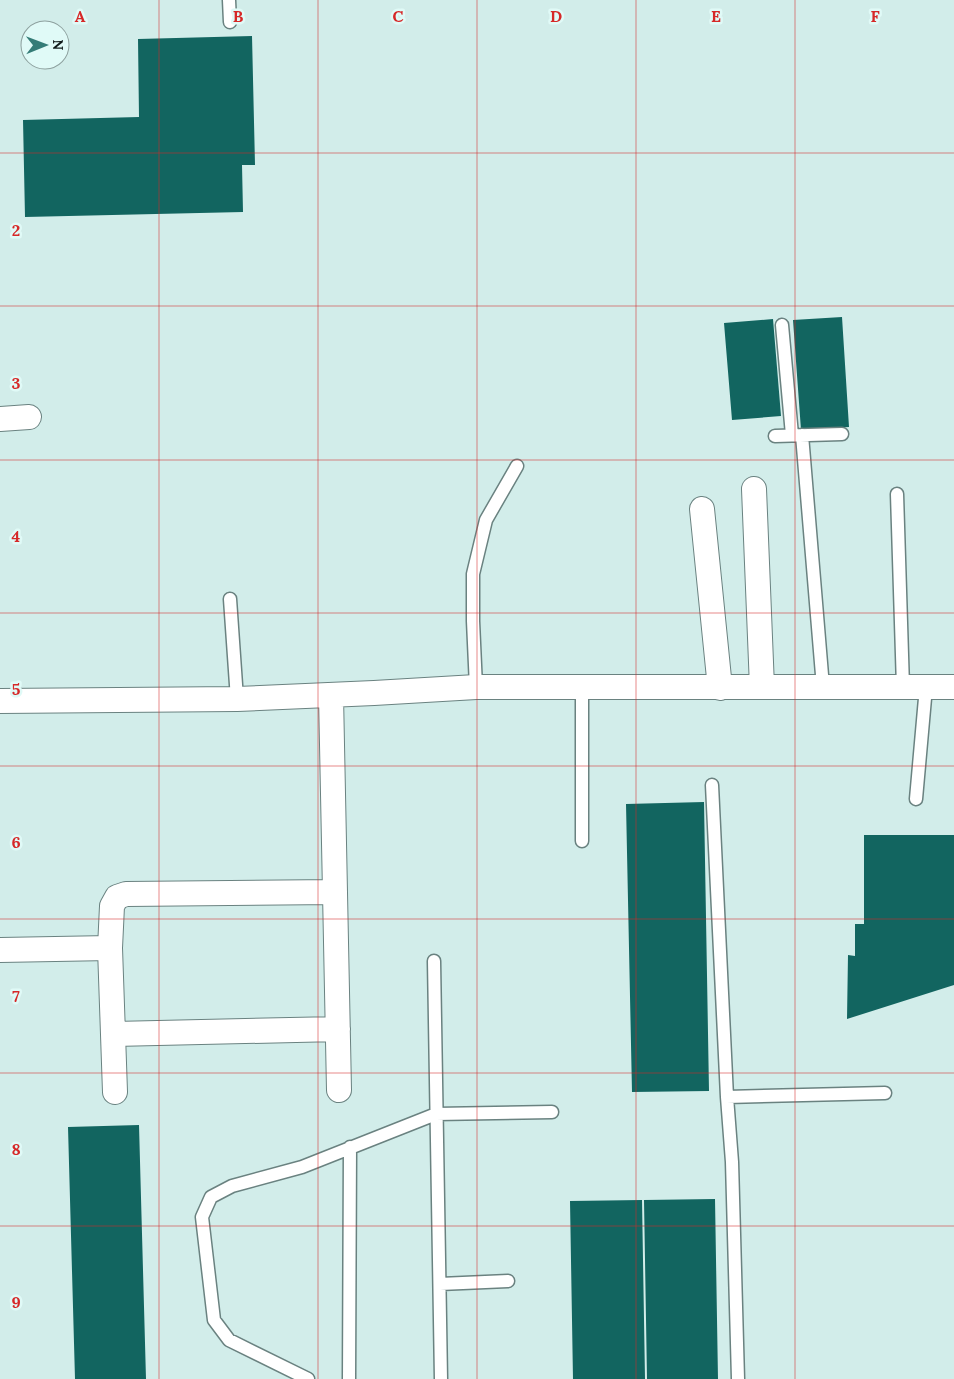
<svg xmlns="http://www.w3.org/2000/svg" width="954" height="1379" font-family="Lora,serif">
<style>
.building{fill:#126560}
.lines{fill:none;stroke-linecap:round;stroke-linejoin:round}
.service-casing{stroke:#6a8280;stroke-width:15}
.minor-casing{stroke:#6a8280;stroke-width:26}
.service{stroke:#fff;stroke-width:12}
.minor{stroke:#fff;stroke-width:24}
.grid{fill:none;stroke:#d62828;stroke-width:1;stroke-opacity:0.55}
.grid-label{font-size:16px;text-anchor:middle;font-weight:bold;fill:#d62828;stroke:#e0faf7;stroke-width:5;stroke-linejoin:round;paint-order:stroke}
</style>
<rect width="100%" height="100%" fill="#d2edea"/>
<path class="building" d="M 252,36 L 255,165 L 242,165 L 243,212 L 25,217 L 23,120 L 139,117 L 138,39 Z
M 842,317 L 849,427 L 801,430 L 793,320 Z
M 773,319 L 781,416 L 732,420 L 724,323 Z
M 704,802 L 709,1091 L 632,1092 L 626,804 Z
M 864,835 L 954,835 L 954,985 L 847,1019 L 848,955 L 855,956 L 855,924 L 864,924 Z
M 139,1125 L 146,1379 L 75,1379 L 68,1127 Z
M 715,1199 L 718,1379 L 647,1379 L 644,1200 Z
M 642,1200 L 645,1379 L 573,1379 L 570,1201 Z"/>
<g class="lines">
<defs>
<path id="service" d="M 229,0 L 230,22
M 782,325 L 792,435
M 802,435 L 823,687
M 775,436 L 842,434
M 897,494 L 903,687
M 230,599 L 237,699
M 476,687 L 473,621 L 473,574 L 486,520 L 517,466
M 712,785 L 727,1097 L 732,1162 L 738,1379
M 916,799 L 926,687
M 582,841 L 582,688
M 434,961 L 441,1379
M 727,1097 L 885,1093
M 440,1284 L 508,1281
M 308,1379 L 229,1340 L 214,1320 L 202,1217 L 211,1197 L 232,1186 L 302,1167 L 436,1114 L 552,1112
M 349,1379 L 350,1147"/>
<path id="minor" d="M 0,419 L 29,417
M 754,489 L 762,687
M 702,509 L 720,688
M 331,695 L 339,1090
M 0,701 L 237,699 L 374,693 L 476,687 L 954,687
M 0,950 L 110,948
M 114,1034 L 338,1029
M 115,1092 L 110,948 L 112,906 L 117,897 L 126,894 L 335,892"/>
</defs>
<use href="#service" class="service-casing"/>
<use href="#minor" class="minor-casing"/>
<use href="#service" class="service"/>
<use href="#minor" class="minor"/>
</g>
<path class="grid" d="M 159,0 L 159,1379M 318,0 L 318,1379M 477,0 L 477,1379M 636,0 L 636,1379M 795,0 L 795,1379M 0,153 L 954,153M 0,306 L 954,306M 0,460 L 954,460M 0,613 L 954,613M 0,766 L 954,766M 0,919 L 954,919M 0,1073 L 954,1073M 0,1226 L 954,1226"/>
<g class="grid-label">
<text x="80" y="22">A</text>
<text x="238" y="22">B</text>
<text x="398" y="22">C</text>
<text x="556" y="22">D</text>
<text x="716" y="22">E</text>
<text x="875" y="22">F</text>
<text x="16" y="236">2</text>
<text x="16" y="389">3</text>
<text x="16" y="542">4</text>
<text x="16" y="695">5</text>
<text x="16" y="848">6</text>
<text x="16" y="1002">7</text>
<text x="16" y="1155">8</text>
<text x="16" y="1308">9</text>
</g>
<g transform="translate(45 45) rotate(89)"><circle r="24" fill="#e0faf7" stroke="#8da09e"/>
<path d="M0-4L9 19L0 12L-9 19Z" fill="#347c77"/>
<text y="-8" font-size="14" font-weight="bold" text-anchor="middle" fill="#101a19">N</text>
</g>
</svg>
